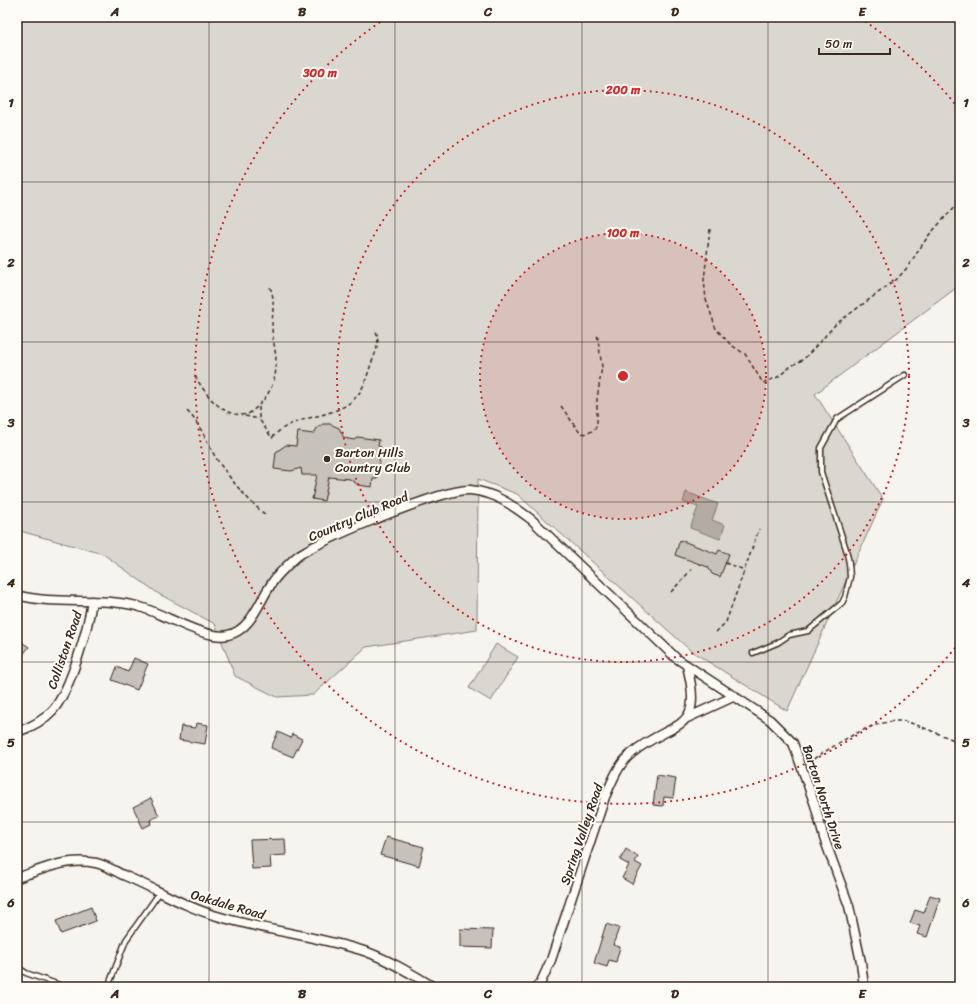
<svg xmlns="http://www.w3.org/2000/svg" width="977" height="1004" font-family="Sriracha,sans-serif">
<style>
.green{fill:#dad6d0;stroke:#8a8077}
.water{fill:#b4aca4;stroke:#84786e}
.building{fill:#c7c1bb;stroke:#3b2a1e}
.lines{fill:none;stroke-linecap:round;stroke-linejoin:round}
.lane-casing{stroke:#3b2a1e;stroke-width:7}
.street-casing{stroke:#3b2a1e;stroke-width:11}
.path{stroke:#3b2a1e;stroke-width:1.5;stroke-dasharray:4 3;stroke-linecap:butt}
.lane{stroke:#fdfcf7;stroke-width:4}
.street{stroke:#fdfcf7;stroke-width:8}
.grid{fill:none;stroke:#3b2a1e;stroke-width:1;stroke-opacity:0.55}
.ring{fill:none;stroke:#d62828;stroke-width:2;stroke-dasharray:2 4}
.poi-dot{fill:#3b2a1e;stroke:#fdfcf7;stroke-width:1.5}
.labels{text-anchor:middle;stroke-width:4;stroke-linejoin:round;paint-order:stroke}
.poi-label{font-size:13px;fill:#3b2a1e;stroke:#fdfcf7;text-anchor:start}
.street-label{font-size:13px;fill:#3b2a1e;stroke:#fdfcf7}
.centre{fill:#d62828;stroke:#fdfcf7;stroke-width:2}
.ring-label{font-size:12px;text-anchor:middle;font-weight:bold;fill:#d62828;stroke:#fdfcf7;stroke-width:4;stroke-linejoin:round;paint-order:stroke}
.neatline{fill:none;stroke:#3b2a1e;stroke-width:1.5}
.grid-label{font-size:13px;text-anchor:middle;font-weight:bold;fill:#3b2a1e}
</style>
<rect width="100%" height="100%" fill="#f5f4ee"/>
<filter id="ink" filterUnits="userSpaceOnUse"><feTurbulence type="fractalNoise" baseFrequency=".025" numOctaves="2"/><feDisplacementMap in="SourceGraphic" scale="8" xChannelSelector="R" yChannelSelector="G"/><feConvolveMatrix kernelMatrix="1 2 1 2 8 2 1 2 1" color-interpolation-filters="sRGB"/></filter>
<g filter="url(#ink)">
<path class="green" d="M 17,17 L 960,17 L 960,285 L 815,394 L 883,499 L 787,711 L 691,651 L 517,494 L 478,479 L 477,630 L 366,647 L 313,695 L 277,697 L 235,676 L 215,624 L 159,594 L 103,554 L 20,531 L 17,529 Z
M 496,644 L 518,657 L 491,701 L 469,688 Z"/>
<path class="water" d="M 686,492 L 718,504 L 712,520 L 725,525 L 720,539 L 690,528 L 698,507 L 683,502 Z"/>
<path class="building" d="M 323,424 L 330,424 L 339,428 L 344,438 L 354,440 L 358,437 L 379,440 L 378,446 L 381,447 L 377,479 L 373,479 L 372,487 L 358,485 L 350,479 L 329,477 L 324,501 L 312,499 L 317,475 L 302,475 L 301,468 L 291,471 L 274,469 L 276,452 L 286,445 L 296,446 L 298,432 L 314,434 L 317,428 Z
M 680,540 L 717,554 L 719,550 L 729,554 L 720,577 L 712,574 L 708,567 L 675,555 Z
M 17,639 L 29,647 L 17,662 Z
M 134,658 L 148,664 L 137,690 L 112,680 L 117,667 L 128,672 Z
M 196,723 L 208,725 L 205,744 L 179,740 L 181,726 L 195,728 Z
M 278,732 L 291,738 L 292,734 L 302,739 L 293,757 L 271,748 Z
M 657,775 L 676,778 L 673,798 L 664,797 L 663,806 L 653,805 Z
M 151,798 L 159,816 L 150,820 L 151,824 L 143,828 L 133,807 Z
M 386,837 L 424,847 L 419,866 L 380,855 Z
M 285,839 L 286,855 L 270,856 L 271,868 L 252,869 L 250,840 Z
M 626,849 L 638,857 L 635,862 L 642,866 L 632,884 L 622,878 L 629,865 L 620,860 Z
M 930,895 L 940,898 L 927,937 L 917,934 L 920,926 L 910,923 L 915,910 L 924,913 Z
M 91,907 L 96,921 L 61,934 L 56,921 Z
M 606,924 L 619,928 L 613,945 L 620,947 L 616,962 L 609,960 L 607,967 L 594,963 Z
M 460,929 L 493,930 L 492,948 L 460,947 Z"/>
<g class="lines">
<defs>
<path id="lane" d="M 753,653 L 777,643 L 789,635 L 808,631 L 842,603 L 845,597 L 850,577 L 849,563 L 846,549 L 821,472 L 821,448 L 837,419 L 905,375
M 17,967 L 26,973 L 65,987
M 108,987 L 126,940 L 160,892"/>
<path id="street" d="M 17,595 C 56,606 97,596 137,606 C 161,612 207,641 228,635 C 255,629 261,592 279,574 C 285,568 292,560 299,555 C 322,539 445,488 470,490 C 494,492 514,506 532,520 L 676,658 L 770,720 L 793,743 L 815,805 L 824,838 L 849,906 L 861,962 L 864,987
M 687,718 L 735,696
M 17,732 C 32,727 43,721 53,710 C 71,689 88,628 92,601
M 17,878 C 43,869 68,857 96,863 C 105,865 115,871 123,875 C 155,888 184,907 217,916 C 266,931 318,936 367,952 C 391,961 412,974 434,987
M 536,987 L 541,982 L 551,960 L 605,797 C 612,782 618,764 632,753 C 673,719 705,735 687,666"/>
</defs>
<use href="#lane" class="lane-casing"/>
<use href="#street" class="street-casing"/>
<path class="path" d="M 710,229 L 704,280 L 706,299 L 716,329 L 731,345 L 745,354 L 763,383 L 778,377 L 791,366 L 804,359 L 836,324 L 897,279 L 906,269 L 929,235 L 960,201
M 195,376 C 206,395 223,419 248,414 C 265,403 277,384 276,362 C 276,350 272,338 272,326 C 272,314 276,296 269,286
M 561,406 L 580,433 L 587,434 L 595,429 L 597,424 L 597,399 L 602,367 L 597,333
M 259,407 L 259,419 L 272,438 C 294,411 340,422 360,392 C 365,384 368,373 371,364 C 376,352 381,341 375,329
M 187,411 C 201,425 206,441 216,458 C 230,479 247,500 267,516
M 245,416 L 259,419
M 725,563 L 745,570
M 671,592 L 692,569
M 716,632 L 726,622 L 759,529
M 808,762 C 836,746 868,720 902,721 C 913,722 947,738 960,742"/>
<use href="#lane" class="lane"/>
<use href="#street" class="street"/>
</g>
</g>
<path class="grid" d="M 209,17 L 209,987M 395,17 L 395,987M 582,17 L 582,987M 768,17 L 768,987M 17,182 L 960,182M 17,342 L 960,342M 17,502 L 960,502M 17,662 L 960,662M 17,822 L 960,822"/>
<circle cx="623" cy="376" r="143" fill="#d62828" fill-opacity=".12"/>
<g class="ring">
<circle cx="623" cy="376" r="143"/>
<circle cx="623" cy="376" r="286"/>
<path d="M959 643A429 429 0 1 1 386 18M860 18A429 429 0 0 1 959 109"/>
</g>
<circle class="poi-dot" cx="327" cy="459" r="4"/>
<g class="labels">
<g class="poi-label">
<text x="335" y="457">Barton Hills<tspan x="335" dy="15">Country Club</tspan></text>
</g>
<g class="street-label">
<text transform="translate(358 516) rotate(-23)" y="5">Country Club Road</text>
<text transform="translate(64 650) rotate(-71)" y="5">Colliston Road</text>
<text transform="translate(824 797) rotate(72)" y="5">Barton North Drive</text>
<text transform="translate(581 834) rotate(-71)" y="5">Spring Valley Road</text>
<text transform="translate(228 904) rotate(16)" y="5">Oakdale Road</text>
</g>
</g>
<circle cx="623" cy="376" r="6" class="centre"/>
<g class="ring-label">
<text x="320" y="77">300 m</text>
<text x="623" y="94">200 m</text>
<text x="623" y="237">100 m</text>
</g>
<rect width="977" height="1004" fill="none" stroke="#fdfcf7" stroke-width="44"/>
<path d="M819 48v6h71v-6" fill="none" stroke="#3b2a1e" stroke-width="2"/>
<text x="825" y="48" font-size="12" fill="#3b2a1e" stroke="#fdfcf7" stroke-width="3" paint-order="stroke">50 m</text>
<rect x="22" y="22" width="933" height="960" class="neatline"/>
<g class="grid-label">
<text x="115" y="16">A</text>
<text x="302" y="16">B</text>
<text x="488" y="16">C</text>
<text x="675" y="16">D</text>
<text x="862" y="16">E</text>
<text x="11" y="107">1</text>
<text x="966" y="107">1</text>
<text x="11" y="267">2</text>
<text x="966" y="267">2</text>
<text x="11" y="427">3</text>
<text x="966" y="427">3</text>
<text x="11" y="587">4</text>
<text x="966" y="587">4</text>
<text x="11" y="747">5</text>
<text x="966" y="747">5</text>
<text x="11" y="907">6</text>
<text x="966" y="907">6</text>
<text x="115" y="998">A</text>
<text x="302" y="998">B</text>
<text x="488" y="998">C</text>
<text x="675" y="998">D</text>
<text x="862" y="998">E</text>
</g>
</svg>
